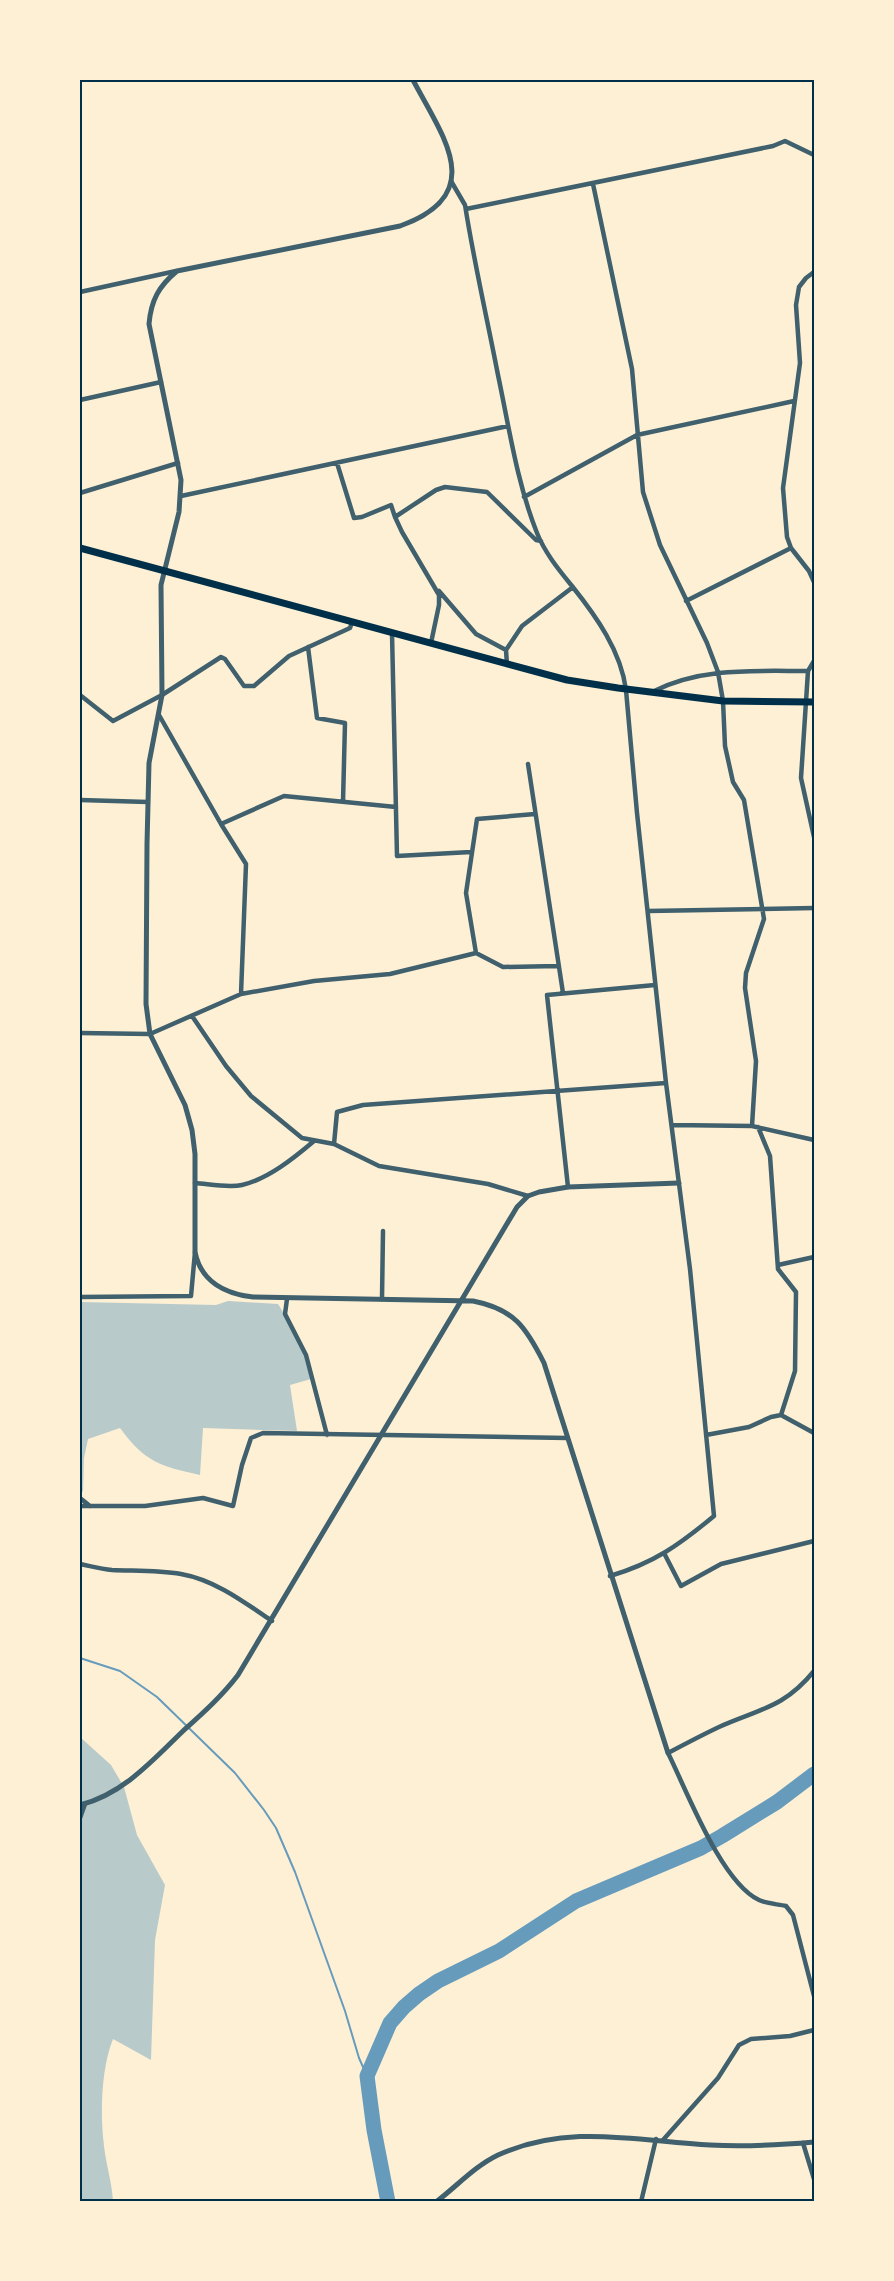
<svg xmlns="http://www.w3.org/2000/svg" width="894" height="2281" font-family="Merriweather,serif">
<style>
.green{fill:#b9caca}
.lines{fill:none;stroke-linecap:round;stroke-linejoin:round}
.stream{stroke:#669bbc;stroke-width:2}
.river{stroke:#669bbc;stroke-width:15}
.minor{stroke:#3f606c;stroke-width:4.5}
.tertiary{stroke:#3f606c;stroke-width:5}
.primary{stroke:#003049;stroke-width:7}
.neatline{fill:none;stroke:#003049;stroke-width:2}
</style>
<rect width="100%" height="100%" fill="#fdf0d5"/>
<path class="green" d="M 228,1301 L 278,1304 L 300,1339 L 311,1379 L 290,1385 L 297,1431 L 203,1428 L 200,1475 C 160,1466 145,1462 120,1428 L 88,1439 L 84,1458 L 83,1492 L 80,1490 L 80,1302 L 216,1305 Z
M 80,1737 L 111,1765 L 124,1787 L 137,1835 L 165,1885 L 155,1940 L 151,2060 L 113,2039 C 101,2069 100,2114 104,2146 C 106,2164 112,2183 113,2201 L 80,2201 Z"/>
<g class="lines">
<path class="stream" d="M 80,1658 L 120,1671 L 157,1697 L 235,1773 L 264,1810 L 276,1828 L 295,1872 L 345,2011 L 359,2058 L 367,2076"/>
<path class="river" d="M 388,2202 L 374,2130 L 367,2076 L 390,2023 L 404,2007 L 419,1994 L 438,1981 L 499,1951 L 576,1901 L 701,1848 L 722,1836 L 777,1802 L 814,1774"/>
<path class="minor" d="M 451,181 L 465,205 C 474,262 487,318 498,375 C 509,427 517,483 537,533 C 545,553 559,570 572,586 C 596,616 621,651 626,690 L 637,813 L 666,1083 L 690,1269 L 714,1516 C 679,1545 654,1563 610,1576
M 593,184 L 632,369 L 643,492 L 660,545 L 707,643 L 718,672 L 723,701 L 725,746 L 733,782 L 744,800 L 764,919 L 746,973 L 745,988 L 756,1061 L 752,1126
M 466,209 L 773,146 L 785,141 L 814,155
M 814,272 L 806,278 L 799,287 L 796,305 L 800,363 L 783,488 L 787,537 L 791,548 L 809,571 L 814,582
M 80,292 L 176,271
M 80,400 L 161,382
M 337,463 L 354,518 L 362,517 L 391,505 L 395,517 L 436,490 L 445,487 L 487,492 L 536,540 L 541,541
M 80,493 L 178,463
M 181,496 L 508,426
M 524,497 L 637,435 L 794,401
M 395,517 L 402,532 L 439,595 L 439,605 L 431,643
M 439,591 L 476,634 L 506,650 L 507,665
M 686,601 L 791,548
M 392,633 L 397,856 L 471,852
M 308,647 L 317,718 L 345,723 L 343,802
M 506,650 L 522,626 L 573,587
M 814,661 L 808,671 L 801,778 L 814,837
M 652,692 C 701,667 754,671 808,671
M 80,695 L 113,721 L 162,695 L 221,657 L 225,659 L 244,686 L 254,686 L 289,656 L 350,628 L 352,622
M 159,715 L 221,824 L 246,864 L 241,994
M 528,764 L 563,993
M 80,800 L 148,802
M 221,824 L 284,796 L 396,807
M 648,911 L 814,908
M 476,953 L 466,893 L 477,819 L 535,814
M 192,1016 L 226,1066 L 251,1096 L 302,1138 L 334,1144 L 379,1166 L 488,1184 L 528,1196
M 80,1033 L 150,1034 L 241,994 L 314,981 L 390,974 L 476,953 L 503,967 L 557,966
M 672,1125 L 752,1126 L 814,1140
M 758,1127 L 770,1156 L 778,1269 L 796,1292 L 795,1371 L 781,1415
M 334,1144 L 337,1112 L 363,1105 L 666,1083
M 195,1183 C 209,1184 228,1188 242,1185 C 268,1179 294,1158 314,1141
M 568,1187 L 547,995 L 655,985
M 778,1265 L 814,1257
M 80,1297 L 191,1296 L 195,1252
M 287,1299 L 285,1314 L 306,1355 L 327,1435
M 382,1299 L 383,1231
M 706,1435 L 749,1427 L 771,1417 L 781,1415 L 814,1433
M 80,1498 L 90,1506
M 80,1506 L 145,1506 L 203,1498 L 233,1506 L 242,1465 L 251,1438 L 263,1433 L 567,1438
M 664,1553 L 681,1586 L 721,1564 L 814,1541
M 80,1564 C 90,1566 101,1569 112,1570 C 135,1571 158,1570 181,1574 C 215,1580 244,1602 272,1621
M 814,1671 C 784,1708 759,1709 719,1727 C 702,1735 685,1744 668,1753 C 687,1791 721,1882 759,1900 C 767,1904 778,1904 786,1906 L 793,1915 L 814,1996
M 80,1818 L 85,1804
M 663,2140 L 718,2078 L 739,2045 L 751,2039 L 790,2036 L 814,2030
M 803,2143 L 814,2179
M 641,2202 L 656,2139"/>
<path class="tertiary" d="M 413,80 C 443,137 489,194 400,226 L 177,271 C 159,286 151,300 149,324 L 181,480 L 179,512 L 161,585 L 162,695 L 149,763 L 147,844 L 146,1004 L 150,1034 L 185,1105 L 192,1130 L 195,1154 L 195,1252 C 201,1282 226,1294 253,1297 L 473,1301 C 514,1309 526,1327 544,1363 L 668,1753
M 80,1805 C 123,1794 152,1761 183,1731 C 203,1713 222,1696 238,1675 L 517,1207 L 528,1196 L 539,1192 L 568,1187 L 679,1183
M 436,2202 C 457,2186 475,2166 498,2155 C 569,2123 637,2141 710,2145 C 744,2147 780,2145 814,2142"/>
<path class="primary" d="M 80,548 L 567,680 L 618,688 L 723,701 L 814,702"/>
</g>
<rect width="894" height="2281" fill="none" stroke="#fdf0d5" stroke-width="162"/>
<rect x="81" y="81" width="732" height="2119" class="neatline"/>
</svg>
